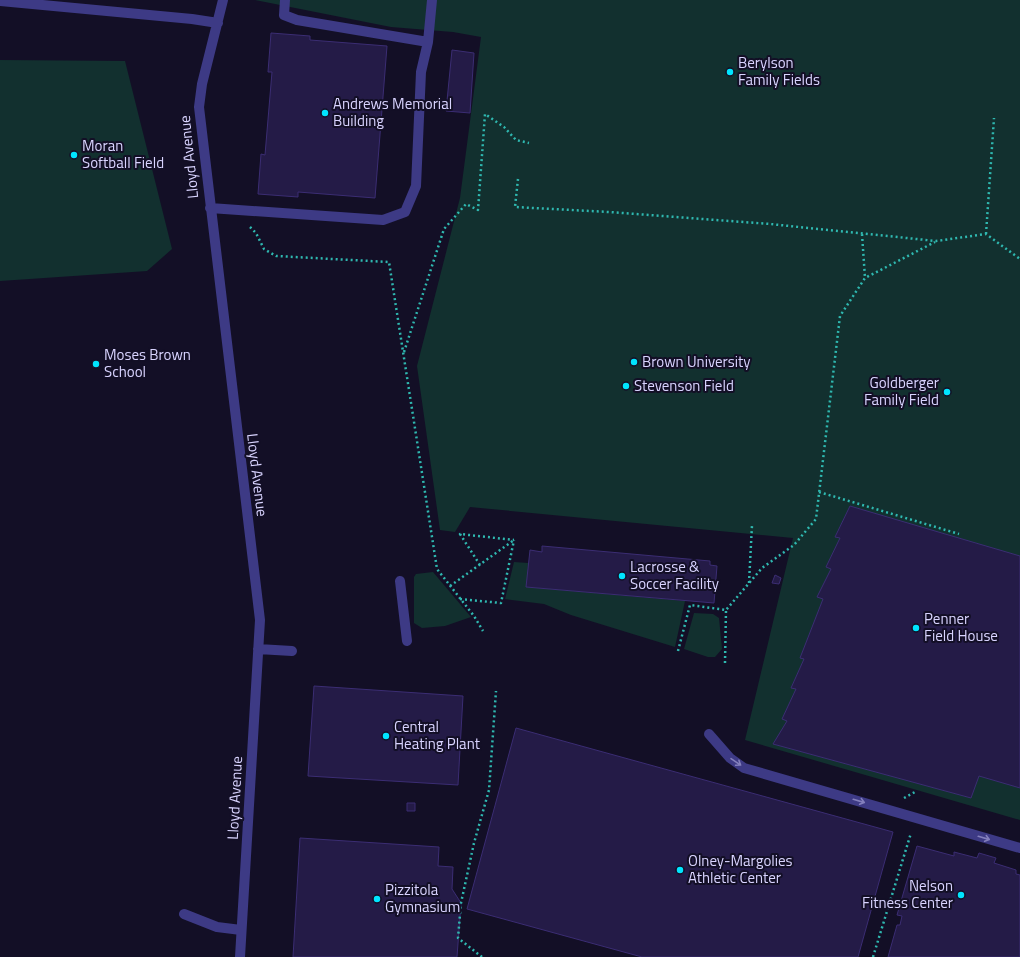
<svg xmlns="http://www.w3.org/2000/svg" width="1020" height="957" font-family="'Titillium Web',sans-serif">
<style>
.green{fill:#12302f}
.building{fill:#241b47;stroke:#3b2d73}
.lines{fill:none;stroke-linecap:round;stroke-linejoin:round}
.path{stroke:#2fb8b0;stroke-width:2.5;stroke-dasharray:2 3;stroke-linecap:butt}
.minor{stroke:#3d3a85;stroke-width:10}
.oneway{stroke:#837fbc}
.poi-dot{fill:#00e5ff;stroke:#130f26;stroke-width:1.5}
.labels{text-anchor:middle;stroke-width:4;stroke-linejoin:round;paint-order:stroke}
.poi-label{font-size:15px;fill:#d9d4ff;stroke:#130f26;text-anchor:start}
.street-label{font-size:15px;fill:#d9d4ff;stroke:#130f26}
</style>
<rect width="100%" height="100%" fill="#130f26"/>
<path class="green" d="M 255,0 L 1020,0 L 1020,820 L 745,740 L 793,538 L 470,507 L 455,532 L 440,530 L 417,366 L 460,198 L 481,37 L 453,32 L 391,27 Z
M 0,60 L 125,61 L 172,249 L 147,271 L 0,281 Z
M 514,562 L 528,563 L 527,587 L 685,601 L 675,647 L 571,615 L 544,604 L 505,599 Z
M 433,572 L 471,617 L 445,626 L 422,628 L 414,623 L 414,577 L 416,574 Z
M 694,613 L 713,614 L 719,618 L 722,649 L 715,657 L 708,657 L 684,649 Z"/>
<path class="building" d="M 271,33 L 310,36 L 310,40 L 387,46 L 375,198 L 298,192 L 298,197 L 258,194 L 261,154 L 265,155 L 272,72 L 268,72 Z
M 452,50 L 474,53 L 470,113 L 446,111 Z
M 850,506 L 1020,556 L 1020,788 L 979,776 L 971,798 L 773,744 L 787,721 L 782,719 L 796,689 L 791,688 L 804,659 L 800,658 L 823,599 L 817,597 L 831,569 L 826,567 L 840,538 L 835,537 Z
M 542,546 L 710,561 L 710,565 L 717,566 L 714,603 L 526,587 L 530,550 L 542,552 Z
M 775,575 L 781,578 L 779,584 L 772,583 Z
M 314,686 L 463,696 L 458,785 L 308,776 Z
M 516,728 L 893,832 L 858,957 L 642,957 L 467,909 Z
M 407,803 L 415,803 L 415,811 L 407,811 Z
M 300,838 L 439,847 L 438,866 L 453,867 L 452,889 L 461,903 L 457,957 L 293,957 Z
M 917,846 L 954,856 L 954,852 L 977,858 L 979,853 L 996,858 L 994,863 L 1016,870 L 1016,874 L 1020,875 L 1020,957 L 888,957 L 897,925 L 900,925 L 902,916 L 897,915 Z"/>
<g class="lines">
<path class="path" d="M 518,179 L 515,207 L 609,212 L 770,224 L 936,241 L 986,234 L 1020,259
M 250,227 L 256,233 L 264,249 L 276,256 L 389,262 L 437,569 L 474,616 L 483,631
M 862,234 L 865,278
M 986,234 L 994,118
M 404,352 L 444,229 L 466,204 L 478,210 L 485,114 L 504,127 L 516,140 L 529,143
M 819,492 L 959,534
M 480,565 L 460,534 L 514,540
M 749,583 L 752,525
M 450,586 L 514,540
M 460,599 L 501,603 L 514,540
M 678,651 L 690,605 L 726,610 L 762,568 L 794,545 L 816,519 L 840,316 L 865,278 L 935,242
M 725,663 L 726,610
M 904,798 L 915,792
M 482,957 L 458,938 L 461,903 L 474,843 L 489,790 L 496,691
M 873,957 L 911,833"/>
<path class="minor" d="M 223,0 L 202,84 L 199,107 L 260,620 L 240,957
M 285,0 L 284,15 L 297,20 L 428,42
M 0,1 L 192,19 L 218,23
M 210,208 L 383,220 L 405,212 L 416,186 L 421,72 L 428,42 L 432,0
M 400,581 L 407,641
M 258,649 L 292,651
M 709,734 L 730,758 L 744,768 L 1020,848
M 184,914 L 217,927 L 241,930"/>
</g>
<defs><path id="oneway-shaft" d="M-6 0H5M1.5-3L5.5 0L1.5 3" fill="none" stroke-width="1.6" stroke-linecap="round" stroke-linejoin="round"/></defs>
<g class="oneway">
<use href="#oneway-shaft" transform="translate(736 762) rotate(34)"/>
<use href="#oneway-shaft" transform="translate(859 801) rotate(16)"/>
<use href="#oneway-shaft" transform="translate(984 838) rotate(16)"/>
</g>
<g class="poi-dot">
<circle cx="730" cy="72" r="4"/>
<circle cx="325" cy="113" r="4"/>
<circle cx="74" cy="155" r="4"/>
<circle cx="634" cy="362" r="4"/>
<circle cx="96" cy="364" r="4"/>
<circle cx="626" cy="386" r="4"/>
<circle cx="947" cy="392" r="4"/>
<circle cx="622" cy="576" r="4"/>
<circle cx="916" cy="628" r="4"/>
<circle cx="386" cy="736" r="4"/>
<circle cx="680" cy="870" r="4"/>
<circle cx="961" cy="895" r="4"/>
<circle cx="377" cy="899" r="4"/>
</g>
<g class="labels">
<g class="poi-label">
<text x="738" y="68">Berylson<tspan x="738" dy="17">Family Fields</tspan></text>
<text x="333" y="109">Andrews Memorial<tspan x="333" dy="17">Building</tspan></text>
<text x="82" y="151">Moran<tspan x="82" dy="17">Softball Field</tspan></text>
<text x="104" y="360">Moses Brown<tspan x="104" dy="17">School</tspan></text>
<text x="642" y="367">Brown University</text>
<text x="939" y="388" text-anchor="end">Goldberger<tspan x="939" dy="17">Family Field</tspan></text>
<text x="634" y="391">Stevenson Field</text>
<text x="630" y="572">Lacrosse &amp;<tspan x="630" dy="17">Soccer Facility</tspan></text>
<text x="924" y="624">Penner<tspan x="924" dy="17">Field House</tspan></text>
<text x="394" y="732">Central<tspan x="394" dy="17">Heating Plant</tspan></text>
<text x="688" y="866">Olney-Margolies<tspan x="688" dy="17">Athletic Center</tspan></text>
<text x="953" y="891" text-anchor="end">Nelson<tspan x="953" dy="17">Fitness Center</tspan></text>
<text x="385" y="895">Pizzitola<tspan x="385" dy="17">Gymnasium</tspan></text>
</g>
<g class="street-label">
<text transform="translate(189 157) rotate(-96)" y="5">Lloyd Avenue</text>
<text transform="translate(257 475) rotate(83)" y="5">Lloyd Avenue</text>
<text transform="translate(235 798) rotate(-87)" y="5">Lloyd Avenue</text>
</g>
</g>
</svg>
